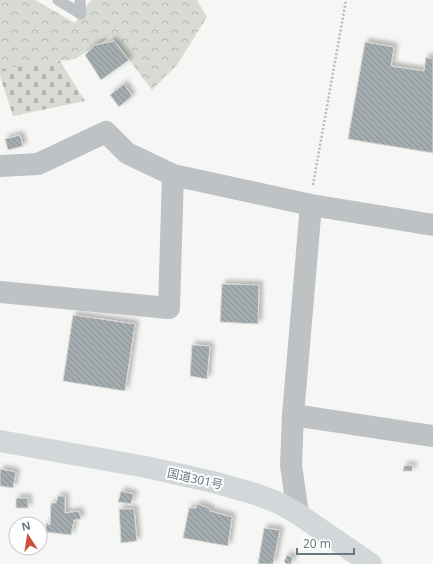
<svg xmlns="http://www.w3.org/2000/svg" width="433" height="564" font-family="'Noto Sans','Noto Sans JP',sans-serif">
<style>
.forest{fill:url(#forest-crowns)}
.cemetery{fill:url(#cemetery-stones)}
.building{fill:url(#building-back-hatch);stroke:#d8d8d6;filter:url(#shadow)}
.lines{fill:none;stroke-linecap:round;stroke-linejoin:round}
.path{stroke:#b8bbbd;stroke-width:2.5;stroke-dasharray:2 2;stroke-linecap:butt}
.lane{stroke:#bec2c5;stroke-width:11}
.street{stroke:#bec2c5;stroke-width:22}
.highway{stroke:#d2d8d9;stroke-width:22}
.labels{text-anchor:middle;stroke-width:4;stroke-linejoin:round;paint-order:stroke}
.street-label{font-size:12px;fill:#697981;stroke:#fff}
</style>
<defs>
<pattern id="forest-crowns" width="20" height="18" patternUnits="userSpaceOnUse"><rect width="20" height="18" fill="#d7dbd3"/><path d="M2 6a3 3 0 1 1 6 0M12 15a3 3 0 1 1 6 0" fill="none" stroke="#b2b6b1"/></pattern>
<pattern id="cemetery-stones" width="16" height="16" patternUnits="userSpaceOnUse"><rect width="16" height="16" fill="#d7dbd3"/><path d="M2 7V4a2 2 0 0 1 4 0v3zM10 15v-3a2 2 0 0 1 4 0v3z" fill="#b2b6b1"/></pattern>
<pattern id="building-back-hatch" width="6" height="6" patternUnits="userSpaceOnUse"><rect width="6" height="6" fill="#a4acb0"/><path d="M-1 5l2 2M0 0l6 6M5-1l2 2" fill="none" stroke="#8a9195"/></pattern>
<filter id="shadow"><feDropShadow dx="3.5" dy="-3.5" stdDeviation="2" flood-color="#0004"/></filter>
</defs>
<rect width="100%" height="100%" fill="#f6f6f4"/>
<path class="forest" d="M 0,0 L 35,0 L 75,23 L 91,0 L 197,0 L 207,17 L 177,65 L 152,90 L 111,36 L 75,59 L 0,69 Z"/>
<path class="cemetery" d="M 60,61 L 85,101 L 13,116 L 0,76 L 0,69 Z"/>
<path class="building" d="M 114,41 L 129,60 L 101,80 L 85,55 L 95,45 Z
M 365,42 L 394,47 L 391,66 L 424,71 L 426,57 L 433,59 L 433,153 L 348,139 Z
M 124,84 L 132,96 L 119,107 L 110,95 Z
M 20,135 L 23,146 L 8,150 L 5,139 Z
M 222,284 L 259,285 L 258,324 L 220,322 Z
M 73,315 L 135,324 L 125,391 L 63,381 Z
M 192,345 L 210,346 L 207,379 L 190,376 Z
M 413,465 L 412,471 L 403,471 L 404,466 Z
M 0,469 L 16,472 L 13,488 L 0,486 Z
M 121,491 L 134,494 L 131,504 L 118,502 Z
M 58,496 L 65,496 L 65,513 L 79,511 L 81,519 L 74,520 L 71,535 L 46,532 L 46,523 L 50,525 L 51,503 L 56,503 Z
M 16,498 L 28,498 L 28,508 L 16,508 Z
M 197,504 L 209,508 L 210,511 L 232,517 L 228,546 L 183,538 L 189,508 L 196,508 Z
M 119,509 L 134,509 L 137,541 L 121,543 Z
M 264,528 L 280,530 L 273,564 L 258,564 Z
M 287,555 L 293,557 L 291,564 L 287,564 L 284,562 Z"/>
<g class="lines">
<path class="path" d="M 313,185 L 346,0"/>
<path class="lane" d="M 58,0 L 81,14 L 80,0"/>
<path class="street" d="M 0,166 L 38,164 L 106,132 L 127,153 L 173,175 L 311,205 L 433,225
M 0,292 L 169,308 L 173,175
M 293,415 L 433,436
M 298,514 L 291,465 L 293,415 L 311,205"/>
<path class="highway" d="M 0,441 L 146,467 L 213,482 L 255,494 L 279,503 L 298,514 L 371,564"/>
</g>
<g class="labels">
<g class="street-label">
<text transform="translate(195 479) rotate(13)" y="4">国道301号</text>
</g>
</g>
<g transform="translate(28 536) rotate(348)"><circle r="19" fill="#ffffff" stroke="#c3c9cd"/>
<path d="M0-3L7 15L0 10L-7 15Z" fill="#cd503d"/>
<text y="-6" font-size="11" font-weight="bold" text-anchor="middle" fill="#697981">N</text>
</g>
<path d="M297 548v6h57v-6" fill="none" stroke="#697981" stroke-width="2"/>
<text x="303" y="548" font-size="12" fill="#697981" stroke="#ffffff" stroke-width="3" paint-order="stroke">20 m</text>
</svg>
